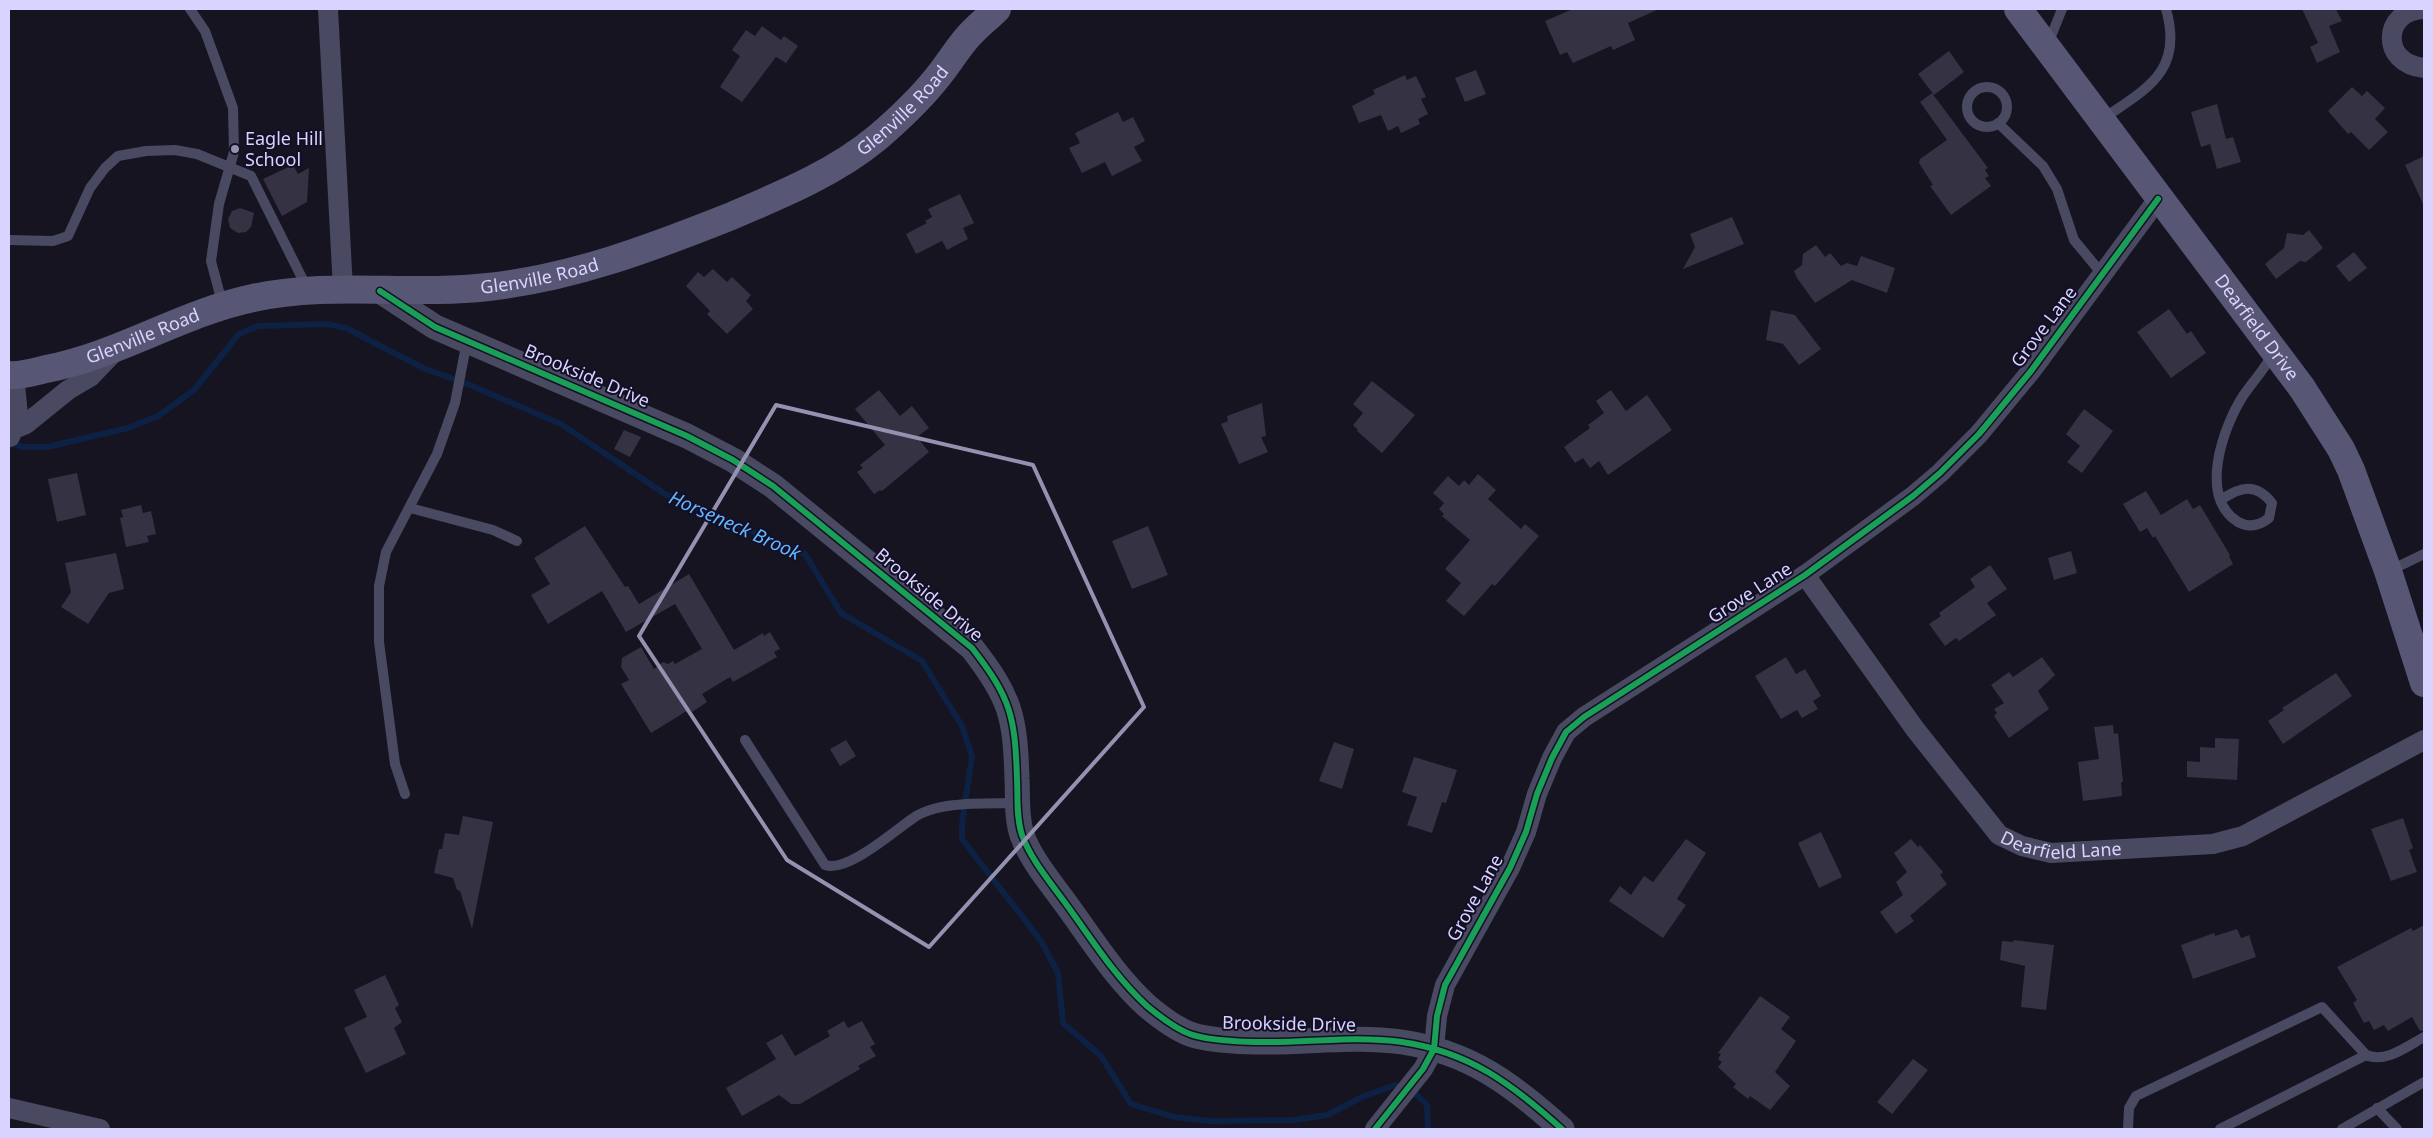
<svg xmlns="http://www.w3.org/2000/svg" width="2433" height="1138" font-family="'Noto Sans',sans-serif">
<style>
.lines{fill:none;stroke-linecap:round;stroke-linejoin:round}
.stream{stroke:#0d2144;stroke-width:6}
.building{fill:#343243}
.service{stroke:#4a4962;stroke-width:10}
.minor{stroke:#4a4962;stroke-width:20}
.tertiary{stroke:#4a4962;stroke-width:25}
.secondary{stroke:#575674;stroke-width:28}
.cycleway-casing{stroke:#130f26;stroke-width:9}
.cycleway{stroke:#1a9f57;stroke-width:6}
.marked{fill:none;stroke:#9591b1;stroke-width:4;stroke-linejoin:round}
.poi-dot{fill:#9591b1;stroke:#130f26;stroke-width:2}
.labels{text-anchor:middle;stroke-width:4;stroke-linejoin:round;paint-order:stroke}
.street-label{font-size:18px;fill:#d9d4ff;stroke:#130f26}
.poi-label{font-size:18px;fill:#d9d4ff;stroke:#130f26;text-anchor:start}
.water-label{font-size:19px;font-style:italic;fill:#62b6ff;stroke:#130f26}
</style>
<rect width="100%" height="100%" fill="#161421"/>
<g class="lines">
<path class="stream" d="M 9,443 L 24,447 L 47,447 L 128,428 L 158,416 L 194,390 L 239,334 L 258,326 L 327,324 L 346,328 L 423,368 L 470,385 L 561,424 L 665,494 L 805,554 L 841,613 L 922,661 L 962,726 L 972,756 L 962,824 L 962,839 L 1041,941 L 1058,973 L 1063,1023 L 1101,1056 L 1131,1104 L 1174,1117 L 1210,1121 L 1295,1120 L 1327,1115 L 1362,1097 L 1395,1085 L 1418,1096 L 1427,1105 L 1428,1129"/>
</g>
<path class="building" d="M 1573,9 L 1659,9 L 1628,23 L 1635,40 L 1613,50 L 1611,46 L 1573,63 L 1567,52 L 1560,55 L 1545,21 Z
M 2302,9 L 2336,9 L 2342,21 L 2329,26 L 2340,52 L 2317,63 L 2310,47 L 2318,43 Z
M 762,26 L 781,40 L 784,36 L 798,46 L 786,63 L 776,57 L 742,102 L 720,87 L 740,56 L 732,50 L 746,30 L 755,36 Z
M 1949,51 L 1964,72 L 1934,95 L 1918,74 Z
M 1476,70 L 1486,94 L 1465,102 L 1455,78 Z
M 1405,75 L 1407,80 L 1416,76 L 1426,97 L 1421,99 L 1428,114 L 1418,119 L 1420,124 L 1401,133 L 1398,126 L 1388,131 L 1381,115 L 1359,123 L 1352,106 L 1375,94 L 1373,90 Z
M 2352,87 L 2362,96 L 2367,91 L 2385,108 L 2375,119 L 2388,132 L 2369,150 L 2351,132 L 2348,134 L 2328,111 Z
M 1932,93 L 1988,168 L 1985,170 L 1989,176 L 1985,178 L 1991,186 L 1951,215 L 1930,186 L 1933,185 L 1919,163 L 1920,159 L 1947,140 L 1920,102 Z
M 2217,104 L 2226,139 L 2233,137 L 2241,162 L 2217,169 L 2210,144 L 2201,147 L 2191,112 Z
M 1118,112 L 1123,122 L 1133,117 L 1145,141 L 1134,147 L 1142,161 L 1112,176 L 1105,162 L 1082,173 L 1069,148 L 1080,143 L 1075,133 Z
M 2424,156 L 2424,206 L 2405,165 Z
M 293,165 L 298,174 L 309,168 L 307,202 L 282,216 L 263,179 Z
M 960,194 L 974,223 L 963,228 L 968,239 L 947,250 L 942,241 L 916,254 L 906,234 L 927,223 L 925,221 L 932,217 L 928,209 Z
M 240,208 L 254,213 L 251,227 L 246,232 L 238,233 L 230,228 L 228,219 L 232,211 Z
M 1732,217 L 1744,244 L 1683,269 L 1695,247 L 1690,234 Z
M 2309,230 L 2323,248 L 2306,262 L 2300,261 L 2276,279 L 2265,264 L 2284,248 L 2287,233 L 2303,235 Z
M 1816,245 L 1825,257 L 1830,253 L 1841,266 L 1847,263 L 1857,266 L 1861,256 L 1895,268 L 1887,293 L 1852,280 L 1815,303 L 1797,278 L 1794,271 L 1802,265 L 1803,254 Z
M 2354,252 L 2367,268 L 2349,282 L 2336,266 Z
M 713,269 L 727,282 L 732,277 L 751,295 L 746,301 L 753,309 L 727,334 L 707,314 L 710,311 L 686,286 L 698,272 L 704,277 Z
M 2169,309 L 2187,334 L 2191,331 L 2206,353 L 2171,378 L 2137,332 Z
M 1771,310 L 1795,315 L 1821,349 L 1799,365 L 1783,344 L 1766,340 Z
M 1372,381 L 1415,415 L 1382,453 L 1357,431 L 1358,430 L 1353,425 L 1363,413 L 1353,404 Z
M 879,390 L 900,416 L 912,406 L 929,428 L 917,437 L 929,452 L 882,491 L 880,490 L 874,494 L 857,472 L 863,468 L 860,465 L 885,445 L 855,409 Z
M 1611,390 L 1626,411 L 1647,395 L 1672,430 L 1608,475 L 1599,461 L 1590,468 L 1583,458 L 1575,463 L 1564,447 L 1590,428 L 1588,425 L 1604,413 L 1596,401 Z
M 1262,403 L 1266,436 L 1261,437 L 1268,452 L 1239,464 L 1221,424 L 1228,421 L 1227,416 Z
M 2084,409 L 2113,431 L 2082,473 L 2067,462 L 2080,446 L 2066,434 Z
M 624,430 L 641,437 L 630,457 L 614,449 Z
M 77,473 L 86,515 L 57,522 L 48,479 Z
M 1478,474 L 1496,490 L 1488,499 L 1521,529 L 1525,524 L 1539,536 L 1495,586 L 1492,584 L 1464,616 L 1446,601 L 1461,583 L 1445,569 L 1470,540 L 1442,516 L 1444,514 L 1439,509 L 1444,503 L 1433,493 L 1448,476 L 1459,486 L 1464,480 L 1469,485 Z
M 2146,491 L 2161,515 L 2187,499 L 2193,509 L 2200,505 L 2230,555 L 2229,556 L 2233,564 L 2189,592 L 2155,536 L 2153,538 L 2147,528 L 2140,532 L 2123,504 Z
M 141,505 L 143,513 L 151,511 L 156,534 L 147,536 L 149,542 L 126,547 L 120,518 L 123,517 L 121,510 Z
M 585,526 L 625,587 L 628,586 L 639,604 L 689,574 L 734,650 L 763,633 L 764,636 L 770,632 L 780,649 L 774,652 L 777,657 L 733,682 L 730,677 L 702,694 L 707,702 L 692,712 L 690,709 L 651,733 L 621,684 L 629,680 L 621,667 L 622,658 L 641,647 L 654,669 L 663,662 L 668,664 L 673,661 L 675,664 L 702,649 L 675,604 L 626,632 L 602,591 L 548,624 L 531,595 L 550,584 L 534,558 Z
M 1148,526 L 1168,575 L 1132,589 L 1112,541 Z
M 2071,551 L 2077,573 L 2054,580 L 2048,558 Z
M 116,553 L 124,589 L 109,593 L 88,624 L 61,607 L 71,592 L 65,563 Z
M 1990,565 L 2007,589 L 1987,603 L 1996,615 L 1959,641 L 1956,638 L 1945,646 L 1929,624 L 1941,616 L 1939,613 L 1975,587 L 1970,579 Z
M 1786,657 L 1796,674 L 1805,669 L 1821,696 L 1813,701 L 1818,709 L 1802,718 L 1797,710 L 1781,719 L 1755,676 Z
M 2042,657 L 2055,675 L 2038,691 L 2049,709 L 2009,738 L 1994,716 L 1997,713 L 1994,709 L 2004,703 L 1991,685 L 2009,672 L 2013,677 Z
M 2336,673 L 2352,696 L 2283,744 L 2268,721 L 2284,710 L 2282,708 Z
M 2113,725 L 2114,734 L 2118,733 L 2123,782 L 2121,782 L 2122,796 L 2083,801 L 2078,762 L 2099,759 L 2094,727 Z
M 2215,738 L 2239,739 L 2237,780 L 2187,777 L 2187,761 L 2200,762 L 2200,747 L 2215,748 Z
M 846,740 L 856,756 L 840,766 L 830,749 Z
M 1334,742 L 1354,749 L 1342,789 L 1319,781 Z
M 1414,757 L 1457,770 L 1446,803 L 1442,802 L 1432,833 L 1407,825 L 1417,797 L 1402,792 Z
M 463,816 L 493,822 L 472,929 L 460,891 L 457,890 L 453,878 L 434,873 L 439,849 L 442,849 L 445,833 L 459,835 Z
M 2403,818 L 2413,848 L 2409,850 L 2417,872 L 2391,881 L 2371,829 Z
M 1821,832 L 1842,877 L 1819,888 L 1798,843 Z
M 1686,839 L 1706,853 L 1677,899 L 1686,905 L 1663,938 L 1609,901 L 1620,886 L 1631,895 L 1644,876 L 1653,882 Z
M 1911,839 L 1918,847 L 1920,845 L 1943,872 L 1940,875 L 1947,884 L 1910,916 L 1914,921 L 1896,934 L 1880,912 L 1903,895 L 1896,882 L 1907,872 L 1894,853 Z
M 2424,925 L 2424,1030 L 2420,1031 L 2412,1017 L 2388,1031 L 2384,1025 L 2374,1030 L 2369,1021 L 2364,1023 L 2353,1003 L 2357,1000 L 2337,967 L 2411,928 L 2413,931 Z
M 2237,929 L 2241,938 L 2249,935 L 2256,957 L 2193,979 L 2181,945 L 2214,933 L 2215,936 Z
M 2014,940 L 2054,945 L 2046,1010 L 2021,1007 L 2025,966 L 2000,960 L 2002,941 L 2013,942 Z
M 385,975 L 399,1005 L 395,1008 L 402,1022 L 394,1028 L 406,1054 L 366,1073 L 344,1028 L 367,1017 L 354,990 Z
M 1760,996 L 1790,1017 L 1781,1029 L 1796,1041 L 1775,1072 L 1790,1086 L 1770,1110 L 1750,1096 L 1748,1099 L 1733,1087 L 1736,1084 L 1718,1067 L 1722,1062 L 1718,1059 L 1721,1054 L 1718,1053 Z
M 844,1021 L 848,1028 L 862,1021 L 875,1044 L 870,1047 L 876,1056 L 858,1066 L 860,1069 L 800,1104 L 791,1104 L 779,1095 L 742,1116 L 726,1088 L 776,1059 L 766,1043 L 782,1034 L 795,1056 L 830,1036 L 827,1031 Z
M 1913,1059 L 1928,1070 L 1892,1114 L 1877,1102 Z"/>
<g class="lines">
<path class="service" d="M 190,9 L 205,31 L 233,108 L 234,152 L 219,204 L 211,261 L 223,306
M 2043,41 L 2052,34 L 2062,9
M1967 107a20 20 0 1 1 40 0a20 20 0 1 1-40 0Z
M 2101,120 C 2146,89 2184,72 2166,9
M 1998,123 L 2043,166 L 2057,189 L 2074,240 L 2103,275
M 9,240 L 53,241 L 68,236 L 90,188 L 105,168 L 118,156 L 146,151 L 175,150 L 197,154 L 251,176 L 308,290
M 2221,500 C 2241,486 2256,483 2272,503 L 2269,518 C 2259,526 2249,528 2238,522 C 2198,497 2223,427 2243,396 C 2253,381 2265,369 2274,352
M 410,508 L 493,530 L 517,541
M 2389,571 L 2424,554
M 745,740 L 825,865 C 847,873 894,831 912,819 C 937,800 987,804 1018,803
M 405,794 L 395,764 L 379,642 L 379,586 L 386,552 L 437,454 L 455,403 L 467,341
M 2377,1108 L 2397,1129
M 2128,1129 L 2129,1108 L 2136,1096 L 2322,1007 L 2366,1055 C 2386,1063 2406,1047 2424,1037
M 2220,1129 L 2366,1055
M 2342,1129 L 2424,1082"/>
<g class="minor">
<path d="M 328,9 L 343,289"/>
<path d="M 2424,9 C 2382,10 2380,64 2424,68"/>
<path d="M 14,429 L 26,424 L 68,390 L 90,377 L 116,350"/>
<path d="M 10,437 L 18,415 L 14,375"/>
<path id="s1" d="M 1805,575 L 1915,729 L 1999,835 L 2022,846 L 2051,853 L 2213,844 L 2243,836 L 2424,740"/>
<path d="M 9,1108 L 100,1129"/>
<path d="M 1375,1129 L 1423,1069 L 1434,1049 L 1437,1016 L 1445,985 L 1510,868 L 1526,832 L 1537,794 L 1552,758 L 1566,732 L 1584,717 L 1805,575 L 1913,496 L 1940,473 L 1979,434 L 2031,371 L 2158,199"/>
</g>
<path class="tertiary" d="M 380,291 L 435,327 L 687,436 L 733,460 L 773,486 L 972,648 C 1011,698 1015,716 1017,779 C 1018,797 1016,817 1022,835 C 1031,860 1051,883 1066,904 C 1091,938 1115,977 1147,1006 C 1159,1016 1176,1029 1190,1034 C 1203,1039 1220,1040 1233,1041 C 1289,1046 1346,1034 1402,1042 C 1470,1052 1513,1085 1562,1129"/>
<g class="secondary">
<path id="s2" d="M 2018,9 L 2302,388 L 2341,449 L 2351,470 L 2388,571 L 2424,683"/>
<path id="s3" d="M 9,375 C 21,376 34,372 46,369 C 119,355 182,313 253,298 C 330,281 410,296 488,287 C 572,278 651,248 729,217 C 781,195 835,173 878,137 C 899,119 919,100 936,79 C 947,66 955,52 966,39 C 975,28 987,19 997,9"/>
</g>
<defs>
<path id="cycleway" d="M 380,291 L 435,327 L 687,436 L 733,460 L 773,486 L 972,648 C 1011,698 1015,716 1017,779 C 1018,797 1016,817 1022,835 C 1031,860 1051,883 1066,904 C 1091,938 1115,977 1147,1006 C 1159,1016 1176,1029 1190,1034 C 1203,1039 1220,1040 1233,1041 C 1289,1046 1346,1034 1402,1042 C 1470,1052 1513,1085 1562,1129
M 1375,1129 L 1423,1069 L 1434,1049 L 1437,1016 L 1445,985 L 1510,868 L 1526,832 L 1537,794 L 1552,758 L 1566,732 L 1584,717 L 1805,575 L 1913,496 L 1940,473 L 1979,434 L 2031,371 L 2158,199"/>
</defs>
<use href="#cycleway" class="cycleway-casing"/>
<use href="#cycleway" class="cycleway"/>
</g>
<path class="marked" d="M 776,405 L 1033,465 L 1144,707 L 929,947 L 787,860 L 639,636 Z"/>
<circle class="poi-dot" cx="235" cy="149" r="5"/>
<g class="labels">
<g class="street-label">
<text dy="6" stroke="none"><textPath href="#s3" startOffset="950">Glenville Road</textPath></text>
<text dy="6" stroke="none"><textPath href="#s3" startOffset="545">Glenville Road</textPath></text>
<text transform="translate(2044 327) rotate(-53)" y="6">Grove Lane</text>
<text dy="6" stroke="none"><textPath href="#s2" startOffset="398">Dearfield Drive</textPath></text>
<text dy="6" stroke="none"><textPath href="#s3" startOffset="140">Glenville Road</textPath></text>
<text transform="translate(587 376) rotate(23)" y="6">Brookside Drive</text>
<text transform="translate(1750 593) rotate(-33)" y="6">Grove Lane</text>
<text transform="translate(929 595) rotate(40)" y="6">Brookside Drive</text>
<text dy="6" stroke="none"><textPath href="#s1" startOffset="389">Dearfield Lane</textPath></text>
<text transform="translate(1475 898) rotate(-61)" y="6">Grove Lane</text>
<text transform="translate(1289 1024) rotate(1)" y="6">Brookside Drive</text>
</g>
<g class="poi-label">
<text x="245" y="145">Eagle Hill<tspan x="245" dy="21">School</tspan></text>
</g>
<g class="water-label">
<text transform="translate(735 525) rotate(24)" y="7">Horseneck Brook</text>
</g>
</g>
<rect width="2433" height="1138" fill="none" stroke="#d9d4ff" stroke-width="20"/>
</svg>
